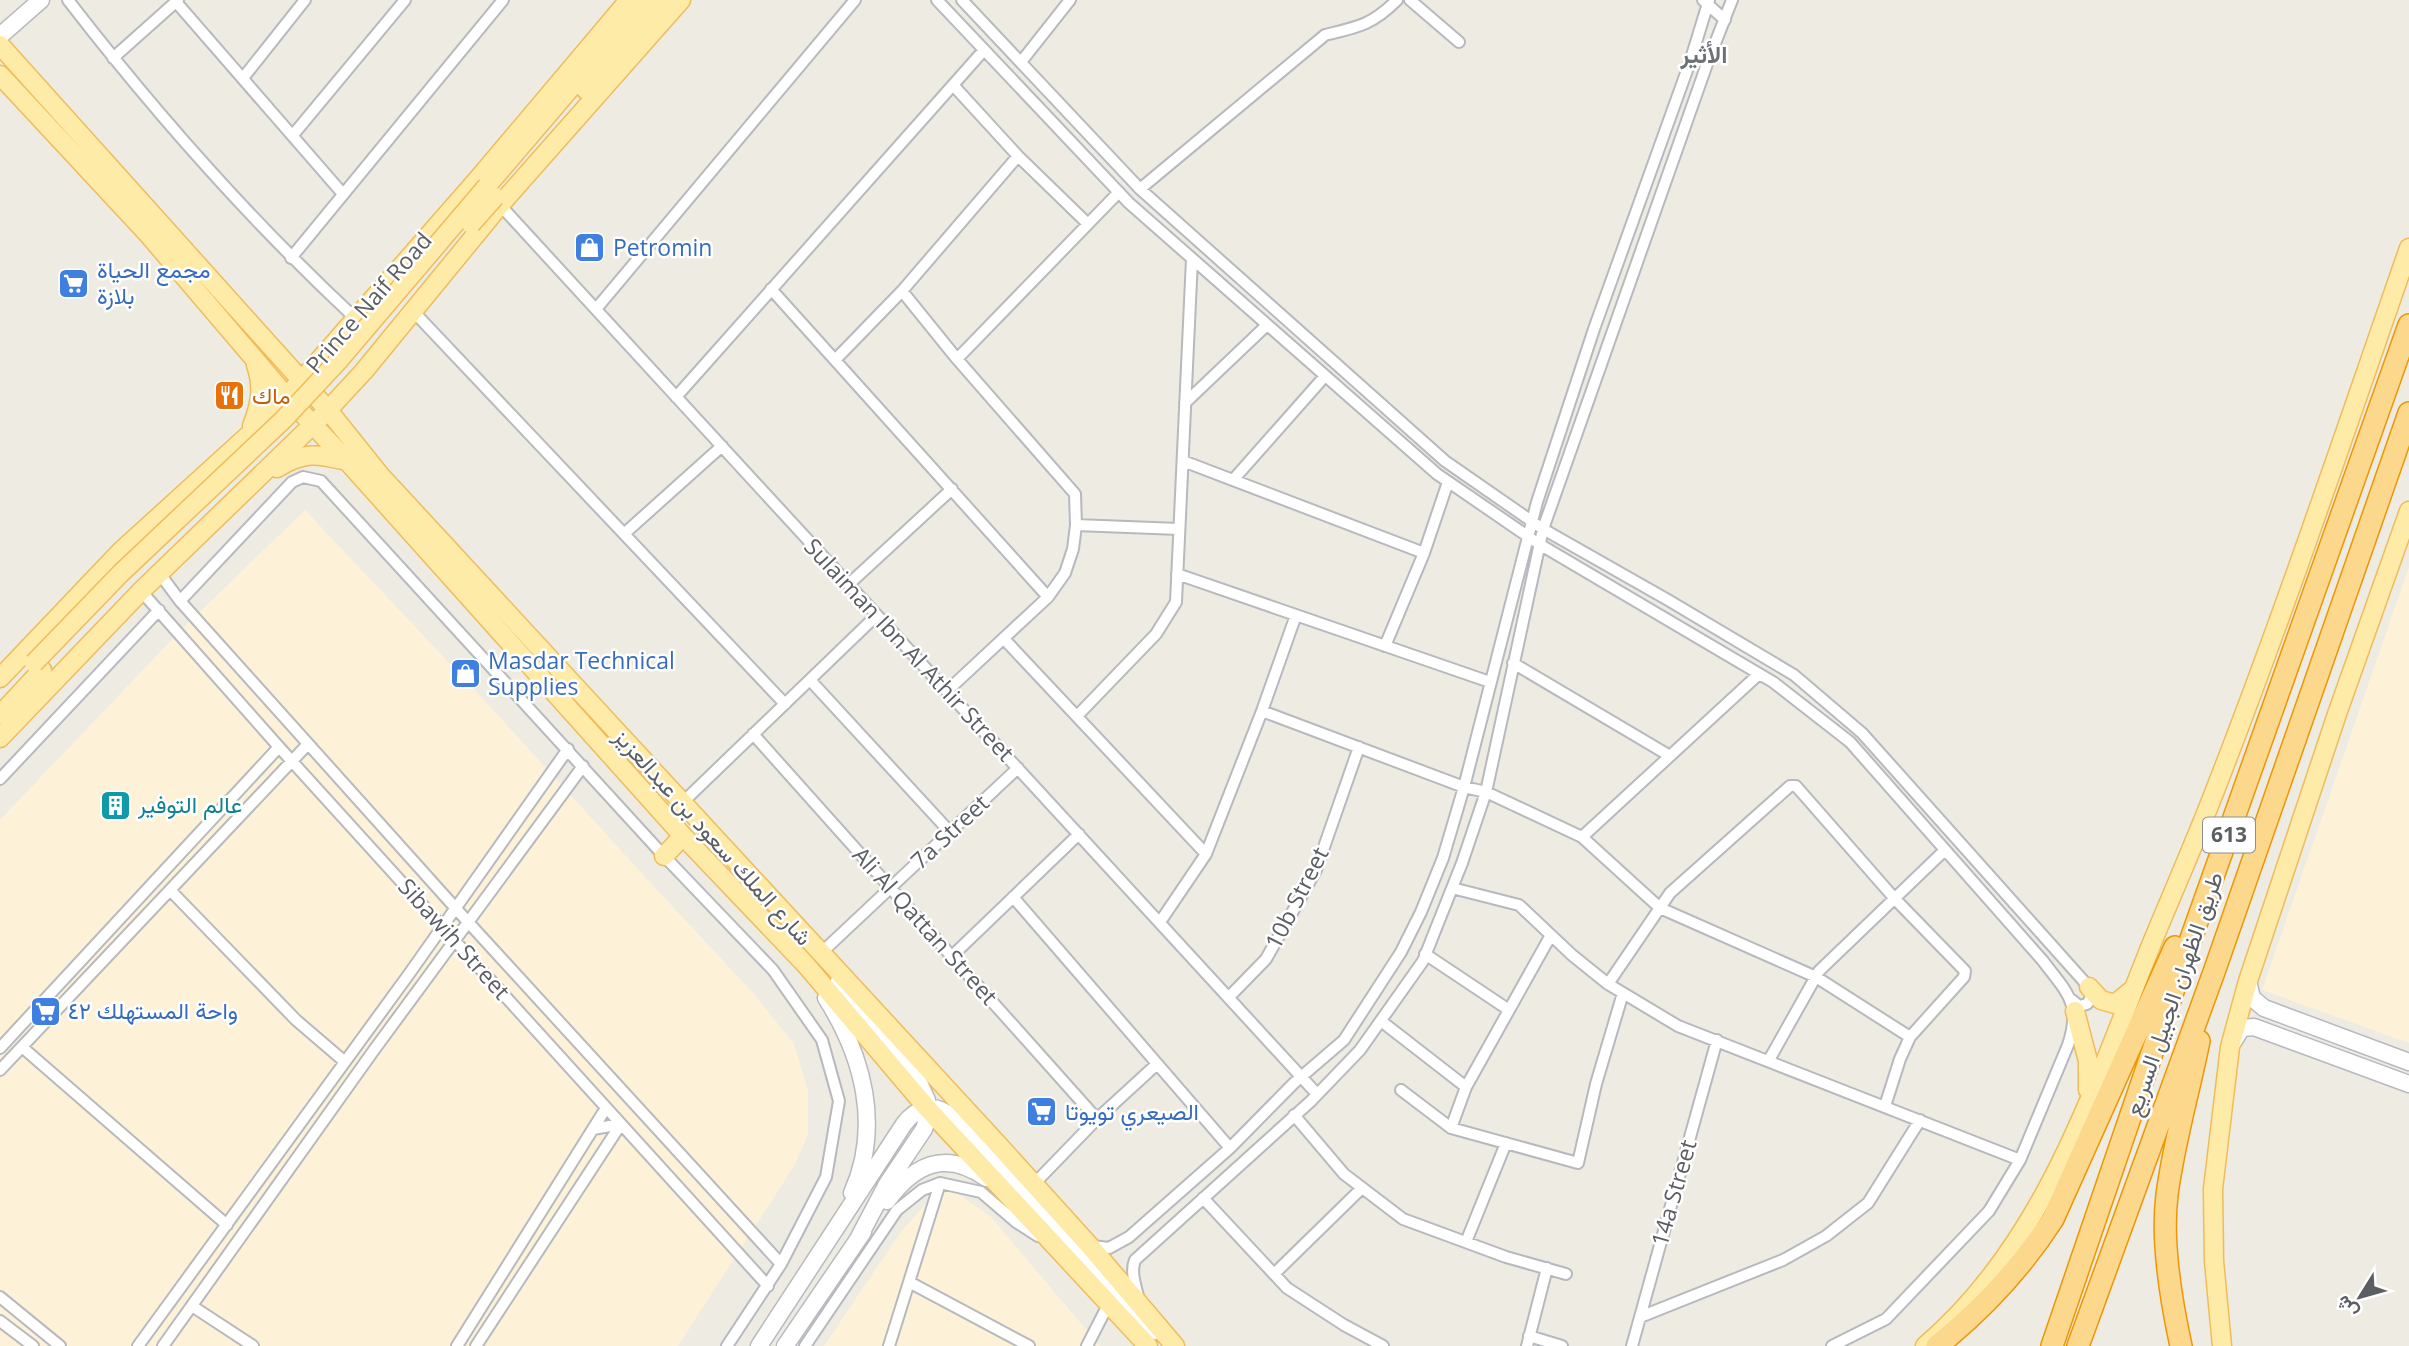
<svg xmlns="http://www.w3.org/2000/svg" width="2409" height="1346" font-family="'Open Sans',Vazirmatn,sans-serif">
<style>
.commercial{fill:#fdf2d8}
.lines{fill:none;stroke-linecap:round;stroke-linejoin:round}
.street-casing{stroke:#b6b9bd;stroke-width:14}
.secondary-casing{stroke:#b7babf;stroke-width:19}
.primary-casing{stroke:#f0bc5a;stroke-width:21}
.highway-casing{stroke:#ee9603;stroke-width:24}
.street{stroke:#fff;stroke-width:10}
.secondary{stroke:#fff;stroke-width:16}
.primary{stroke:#feeba8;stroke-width:18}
.highway{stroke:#fbd88c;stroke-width:21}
.primary-bridge-casing{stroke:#f0bc5a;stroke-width:21;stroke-linecap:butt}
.primary-bridge{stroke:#feeba8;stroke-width:18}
.labels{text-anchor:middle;stroke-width:5;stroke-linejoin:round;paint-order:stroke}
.shield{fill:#fff;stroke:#8c8f92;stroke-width:2}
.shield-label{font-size:21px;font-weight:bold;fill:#5b5f64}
.shop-label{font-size:23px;fill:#366cbe;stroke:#fff;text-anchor:start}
.street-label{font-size:23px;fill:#5b5f64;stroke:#fff}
.food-label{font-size:23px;fill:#c56008;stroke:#fff;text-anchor:start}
.culture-label{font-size:23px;fill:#0d838f;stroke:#fff;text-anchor:start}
.neighbourhood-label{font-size:24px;font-weight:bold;fill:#6c7176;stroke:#fff}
</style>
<rect width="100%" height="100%" fill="#eeebe3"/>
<path class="commercial" d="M 305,510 L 485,701 L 658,891 L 754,994 L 794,1044 L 808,1091 L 808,1135 L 794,1166 L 678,1346 L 0,1346 L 0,820 L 180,631 Z
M 2409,567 L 2409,1043 L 2262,990 Z
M 953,1190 L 991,1217 L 1100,1346 L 824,1346 L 900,1233 L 933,1196 L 945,1191 Z"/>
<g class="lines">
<defs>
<path id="street" d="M 68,0 C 156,114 250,220 355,318
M 937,0 L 1129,203 L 1437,474 L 1539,544 L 1773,682 L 1850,742 L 2043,961 C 2067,993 2082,1003 2068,1045 L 2020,1160 L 1989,1211 L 1886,1319 L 1832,1346
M 962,0 L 1140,189 L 1445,461 L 1543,529 L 1668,600 L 1794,675 L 1862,733 L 2089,987 L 2091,998 L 2087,1004 L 2079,1006 L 2072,1000
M 1410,0 L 1459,42
M 1703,0 L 1725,20
M 176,2 L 343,194
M 113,58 L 178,0
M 1021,62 L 1070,0
M 243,78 L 305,0
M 953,85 L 1018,156 L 1088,224
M 293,135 L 405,0
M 1140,189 L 1325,35 C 1358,27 1372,25 1397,0
M 500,205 L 1317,1094
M 291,258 L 503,0
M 771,289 L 1048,597
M 902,291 L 957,359 L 1075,494 L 1076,525 L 1073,549 L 1065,573 L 1048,597 L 947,691
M 596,309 L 855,0
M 413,311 L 785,704
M 957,359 L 1119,192
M 835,360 L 902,291 L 1018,156
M 676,397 L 984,50
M 1185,403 L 1267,325
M 1183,461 L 1424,553
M 1233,480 L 1325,376
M 1076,525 L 1179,529
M 625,533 L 722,446
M 160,574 L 180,601 L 468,922 L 781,1264
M 1177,574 L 1490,682
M 849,584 L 952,489
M 141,591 L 279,747 L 768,1286
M 180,601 L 292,482 L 303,477 L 321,481 L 664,856 L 773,970 L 822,1040 L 839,1101 L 826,1177 L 781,1264 L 727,1346
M 1005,640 L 1206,854
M 1385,646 L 1424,553 L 1448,482
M 1513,663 L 1670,756
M 810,680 L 950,832
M 1262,711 L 1464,787 L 1486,792 L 1582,837 L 1660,908 L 1816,977 L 1910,1037
M 1077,716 L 1156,634 L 1176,602 L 1192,259
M 753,734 L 1097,1119
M 0,779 L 159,610
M 681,804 L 877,615
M 1582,837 L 1759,674
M 1452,888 L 1519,905 L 1572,955 L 1608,984 L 1678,1026 L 2020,1160
M 170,890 L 296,1020 L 345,1062
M 1013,897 L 1230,1148
M 1160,922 L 1206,854 L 1262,711 L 1296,615
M 820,954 L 1018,768
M 1425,954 L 1509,1010
M 952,956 L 1079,834
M 1608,984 L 1670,893 L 1790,786 L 1796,786 L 1895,899 L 1965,971 L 1964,977 L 1910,1037 L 1900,1059 L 1885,1106
M 1229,997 L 1266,959 L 1316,870 L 1359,747
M 1381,1021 L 1466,1087
M 22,1047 L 227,1225
M 0,1048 L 279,747
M 1769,1060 L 1819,971 L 1945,850
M 0,1070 L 308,744
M 1401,1090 L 1451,1128 L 1578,1163 L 1596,1084 L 1623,993
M 1294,1115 L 1344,1174 L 1403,1219 L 1506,1257 L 1566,1274
M 1451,1128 L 1466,1087 L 1551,935
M 593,1129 L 621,1124
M 1034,1184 L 1097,1119 L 1157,1064
M 1203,1198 L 1287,1288 L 1344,1325 L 1383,1346
M 1466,1242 L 1506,1143
M 1092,1246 L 1109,1248 L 1129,1237 L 1230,1148 L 1294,1083 L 1344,1040 L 1401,952 L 1421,912 L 1443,858 L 1464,787 L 1537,502 L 1594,329 L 1690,62 L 1709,0
M 1274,1274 L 1362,1188
M 909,1282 L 1029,1346
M 0,1297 L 60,1346
M 1139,1300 C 1136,1287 1130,1272 1135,1260 L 1311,1101 L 1360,1050 L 1423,961 L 1462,863 L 1486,792 L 1543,529 L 1707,64 L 1732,0
M 192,1306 L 253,1346
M 1640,1317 L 1783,1260 L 1826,1236 L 1868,1203 L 1920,1120
M 0,1321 L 33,1346
M 1529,1336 L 1562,1346
M 138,1346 L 409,974 L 568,749
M 163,1346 L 374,1050 L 583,766
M 457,1346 L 606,1108
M 476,1346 L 621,1124
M 805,1346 L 897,1210 L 922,1190 L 940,1183 L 981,1192 L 1016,1222 L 1038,1236
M 889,1346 L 940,1183
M 1087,1346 L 1108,1305
M 1527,1346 L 1547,1268
M 1632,1346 L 1717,1040"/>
<path id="secondary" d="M 0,36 L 41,0
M 839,981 L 857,1007 L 916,1076 L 927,1100 L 928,1116 L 924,1129 L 887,1184 L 857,1241
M 2248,981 L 2252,998 L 2264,1008 L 2409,1062
M 826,998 C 863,1056 882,1126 852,1193
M 2233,1042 L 2242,1028 L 2254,1027 L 2409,1084
M 887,1201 C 915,1163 946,1150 986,1178
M 759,1346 L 904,1124 C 916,1108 934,1102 950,1116 L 1127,1308 L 1155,1331
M 785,1346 L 863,1232"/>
<path id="primary" d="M 0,45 L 328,410 L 380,475 L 994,1140 L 1089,1245 L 1175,1346
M 0,75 L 147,233 L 286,396 L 347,461 L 683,836 L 806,965 L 927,1108 L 1148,1346
M 586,90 L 664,0
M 487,186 L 646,0
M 252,426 C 260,405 264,388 256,365
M 277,468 C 305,451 317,454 347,461
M 0,678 L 121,551 L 252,432 L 301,381 L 478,179 L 629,0
M 0,715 L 42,670
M 0,738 L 141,591 L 328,410 L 364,371 L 500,205 L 681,0
M 664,856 L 683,836
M 2089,987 L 2101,1000 L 2115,1004 L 2131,991
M 2075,1011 L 2088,1061 L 2088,1090
M 1925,1346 C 2048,1241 2095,1083 2154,938 C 2176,885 2199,833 2219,780 C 2287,605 2347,426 2409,248
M 2222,1346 L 2214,1261 L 2213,1189 L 2230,1047 L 2248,981 L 2337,714 L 2409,511"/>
<path id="highway" d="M 1937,1346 C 1982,1310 2022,1267 2053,1219 L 2175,947
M 2052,1346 L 2193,933 L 2409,325
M 2078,1346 L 2214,972 L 2409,413
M 2181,1346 C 2171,1300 2161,1242 2167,1195 C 2173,1146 2189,1091 2199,1041"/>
</defs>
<use href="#street" class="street-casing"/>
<use href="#secondary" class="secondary-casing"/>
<use href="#primary" class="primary-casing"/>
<use href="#highway" class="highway-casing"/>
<use href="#street" class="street"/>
<use href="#secondary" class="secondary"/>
<use href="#primary" class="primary"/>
<use href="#highway" class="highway"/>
<defs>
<path id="primary-bridge" d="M 471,224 L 495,197
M 34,663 L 121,573 L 283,420 L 340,359 L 487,186"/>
</defs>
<use href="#primary-bridge" class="primary-bridge-casing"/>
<use href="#primary-bridge" class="primary-bridge"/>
</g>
<defs>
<symbol id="shop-square" viewBox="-11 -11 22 22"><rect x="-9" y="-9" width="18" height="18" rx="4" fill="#3f7fe0" stroke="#fff"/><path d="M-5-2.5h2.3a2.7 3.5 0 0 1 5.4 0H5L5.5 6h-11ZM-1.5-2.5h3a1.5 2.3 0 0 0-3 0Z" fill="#fff"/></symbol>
<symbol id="supermarket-square" viewBox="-11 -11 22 22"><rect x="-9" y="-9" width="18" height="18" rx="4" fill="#3f7fe0" stroke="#fff"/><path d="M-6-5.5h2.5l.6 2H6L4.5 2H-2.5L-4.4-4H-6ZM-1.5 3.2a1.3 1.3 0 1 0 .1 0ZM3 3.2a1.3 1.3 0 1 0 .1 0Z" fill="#fff"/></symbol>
<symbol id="restaurant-square" viewBox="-11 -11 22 22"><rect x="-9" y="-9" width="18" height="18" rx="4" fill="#e8710a" stroke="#fff"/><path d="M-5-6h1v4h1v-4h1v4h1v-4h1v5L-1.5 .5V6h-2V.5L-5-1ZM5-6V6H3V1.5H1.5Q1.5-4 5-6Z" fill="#fff"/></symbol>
<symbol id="building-square" viewBox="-11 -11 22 22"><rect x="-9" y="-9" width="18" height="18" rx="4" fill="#0f9aa8" stroke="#fff"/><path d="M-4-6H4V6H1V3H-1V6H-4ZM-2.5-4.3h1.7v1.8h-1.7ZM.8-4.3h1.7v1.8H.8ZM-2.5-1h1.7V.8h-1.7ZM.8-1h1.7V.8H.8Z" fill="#fff"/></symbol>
</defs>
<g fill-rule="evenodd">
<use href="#shop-square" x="572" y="230" width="35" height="35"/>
<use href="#supermarket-square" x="56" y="266" width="35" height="35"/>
<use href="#restaurant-square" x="212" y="378" width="35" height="35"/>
<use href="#shop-square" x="448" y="656" width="35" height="35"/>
<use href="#building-square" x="98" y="788" width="35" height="35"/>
<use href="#supermarket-square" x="28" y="994" width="35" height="35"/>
<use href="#supermarket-square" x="1024" y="1094" width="35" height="35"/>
</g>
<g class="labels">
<rect class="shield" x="2203" y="817.5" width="52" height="35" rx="5"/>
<g class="shield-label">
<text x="2229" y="842">613</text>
</g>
<g class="shop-label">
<text x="613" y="256">Petromin</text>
<text x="97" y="278">مجمع الحياة<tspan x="97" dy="26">بلازة</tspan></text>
<text x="488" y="669">Masdar Technical<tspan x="488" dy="26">Supplies</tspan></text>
<text x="68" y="1019">واحة المستهلك ٤٢</text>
<text x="1065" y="1120">الصيعري تويوتا</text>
</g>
<g class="street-label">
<text transform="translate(369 303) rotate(-49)" y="8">Prince Naif Road</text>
<text transform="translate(909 650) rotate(47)" y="8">Sulaiman Ibn Al Athir Street</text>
<text transform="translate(950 832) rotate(-43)" y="8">7a Street</text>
<text transform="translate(713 837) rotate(48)" y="8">شارع الملك سعود بن عبدالعزيز</text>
<text transform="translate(1297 898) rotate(-63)" y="8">10b Street</text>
<text transform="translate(925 926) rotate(48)" y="8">Ali Al Qattan Street</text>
<text transform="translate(454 939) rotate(48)" y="8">Sibawih Street</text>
<text transform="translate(2174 994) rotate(-71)" y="8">طريق الظهران الجبيل السريع</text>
<text transform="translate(1674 1193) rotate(-74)" y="8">14a Street</text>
</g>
<g class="food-label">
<text x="252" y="404">ماك</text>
</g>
<g class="culture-label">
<text x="138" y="813">عالم التوفير</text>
</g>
<g class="neighbourhood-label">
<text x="1704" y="63">الأثير</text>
</g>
</g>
<g transform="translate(2360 1297) rotate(233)" stroke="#ffffff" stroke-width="5" paint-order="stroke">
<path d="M0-5L12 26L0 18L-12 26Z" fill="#5b5f64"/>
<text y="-10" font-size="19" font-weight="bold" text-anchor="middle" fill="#5b5f64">ش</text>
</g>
</svg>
